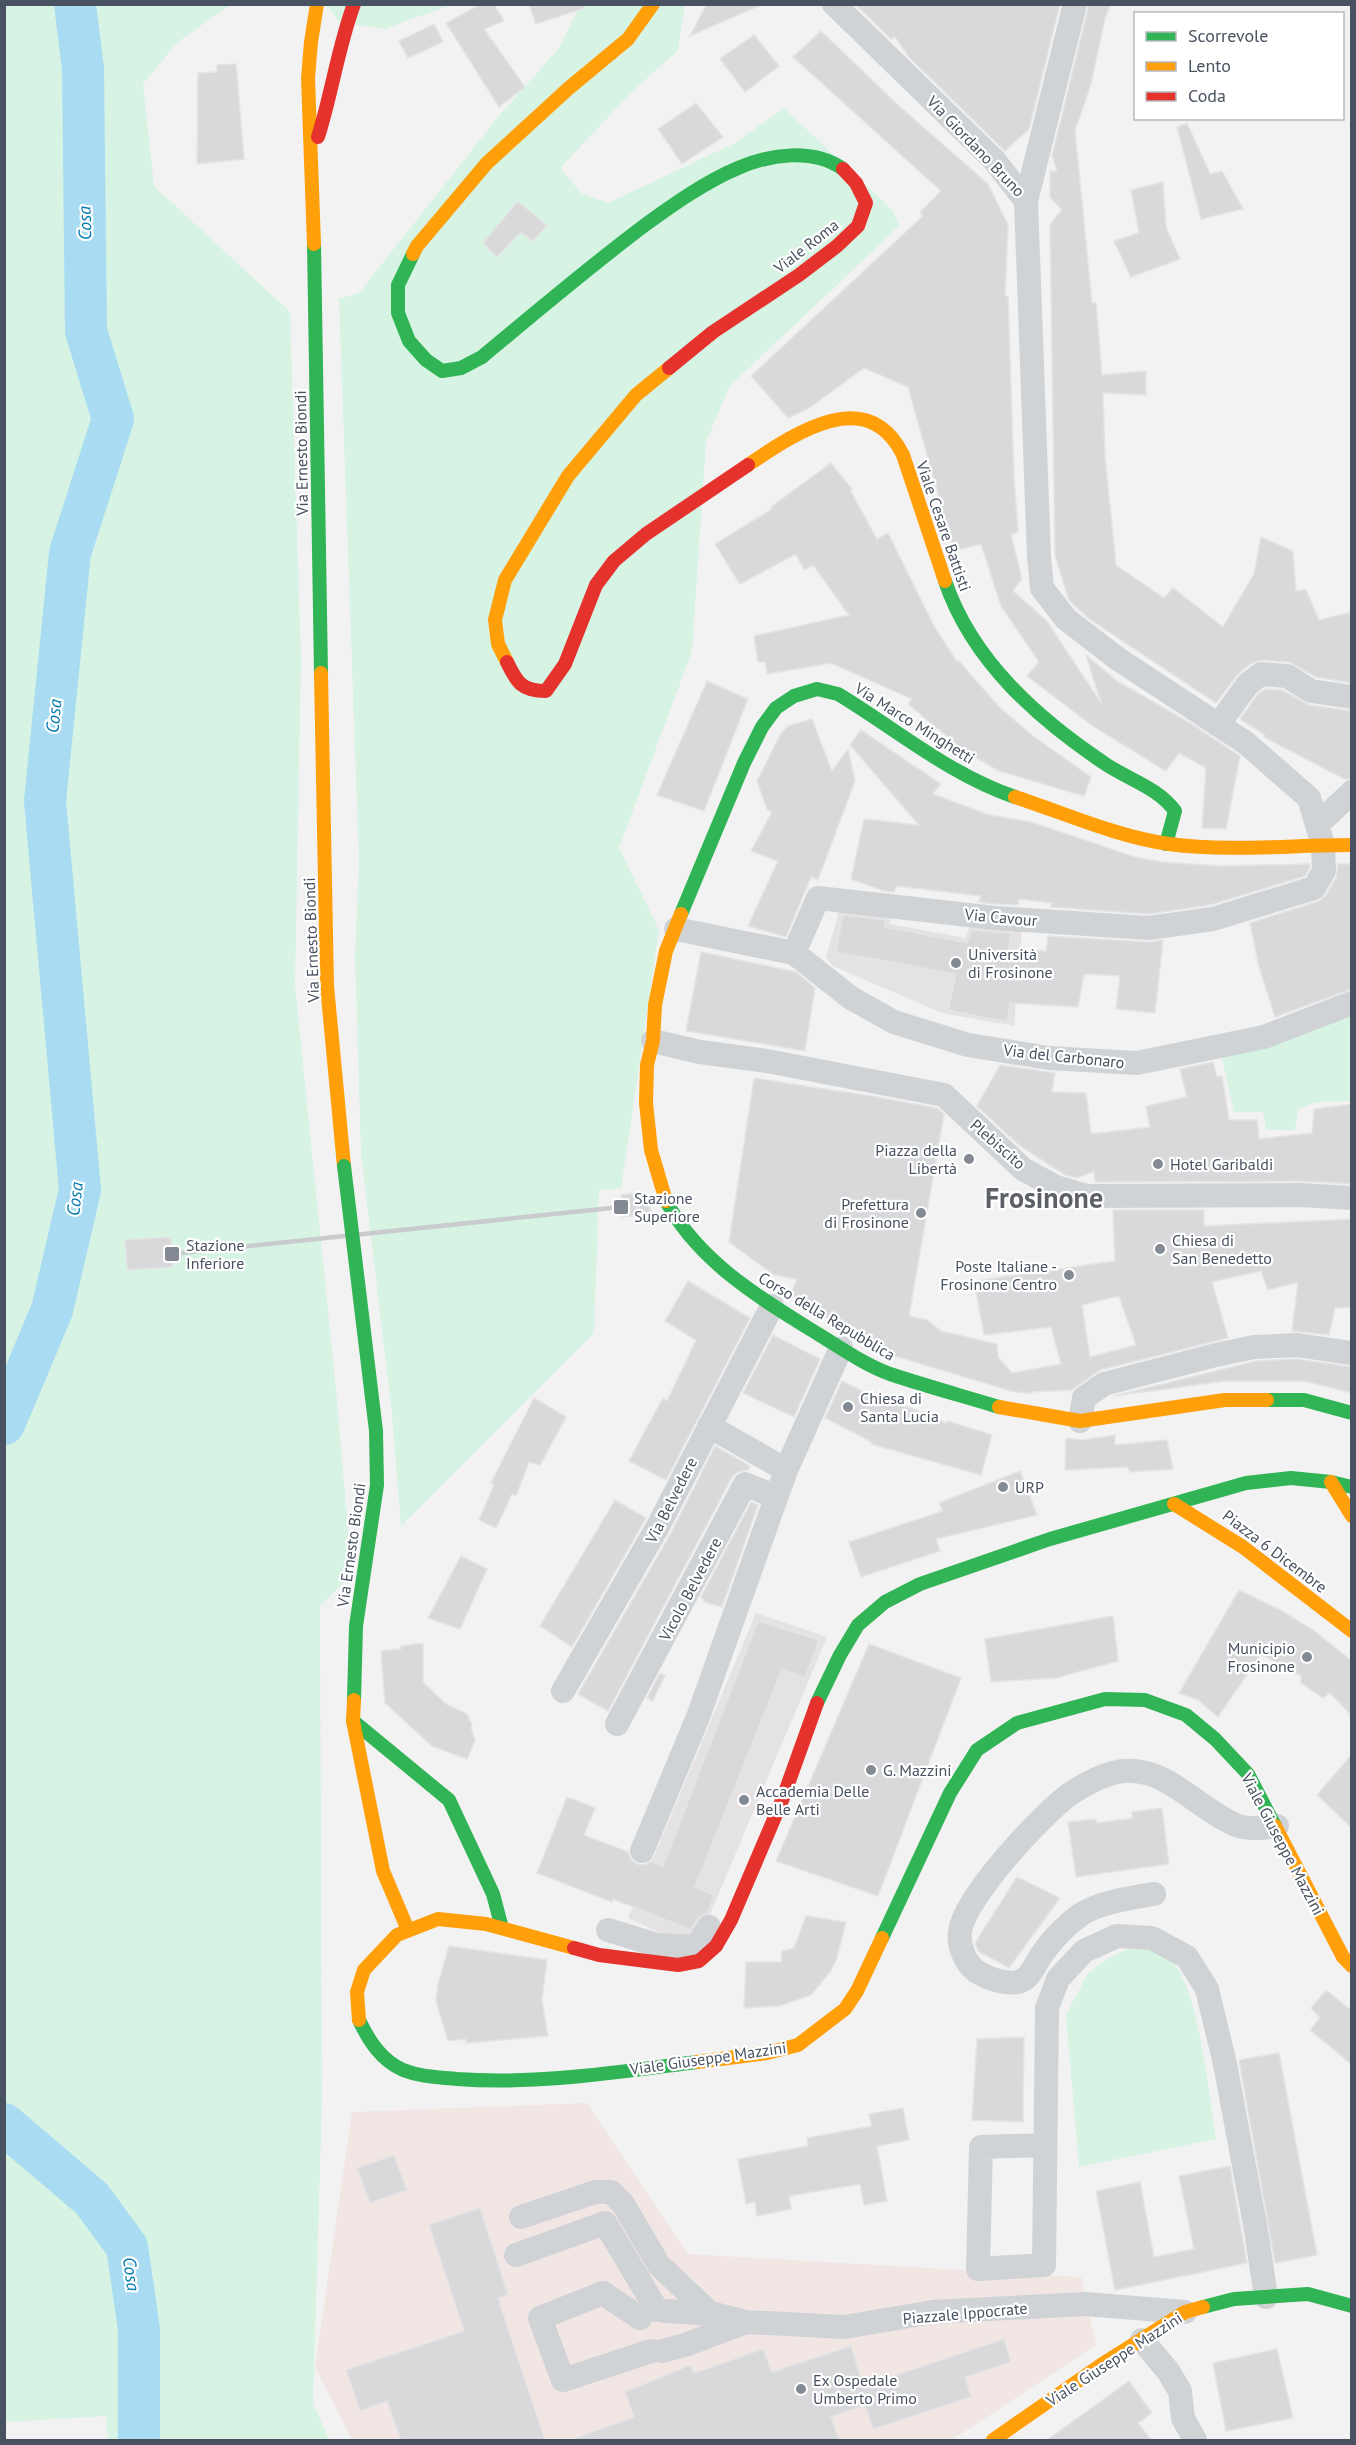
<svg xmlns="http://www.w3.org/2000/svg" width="1356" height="2445" font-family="'PT Sans',sans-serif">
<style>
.education{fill:#e4e2e3}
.medical{fill:#f1e6e4}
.green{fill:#d6f3e4}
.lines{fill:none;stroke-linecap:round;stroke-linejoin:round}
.river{stroke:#a9dcf2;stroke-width:42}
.building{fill:#d9d9db;stroke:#e4e4e5;stroke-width:1.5;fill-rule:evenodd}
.street{stroke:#d0d3d6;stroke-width:24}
.fast{stroke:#30b455;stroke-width:14}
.slow{stroke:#ff9f0a;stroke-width:14}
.jam{stroke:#e5322d;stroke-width:14}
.rail{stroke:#c9cbcd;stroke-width:4.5}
.fast-bridge{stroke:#30b455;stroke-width:14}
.poi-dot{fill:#848a93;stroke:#fff;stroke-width:2}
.labels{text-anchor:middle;stroke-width:4.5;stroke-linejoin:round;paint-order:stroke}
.street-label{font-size:16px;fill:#485260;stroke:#fff}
.poi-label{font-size:16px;fill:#485260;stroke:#fff;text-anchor:start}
.water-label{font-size:18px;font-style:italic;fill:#047bb0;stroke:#fff}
.town-label{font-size:28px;font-weight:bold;fill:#5d6167;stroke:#fff}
</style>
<rect width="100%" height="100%" fill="#f3f2f2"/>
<path class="education" d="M 839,911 L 892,913 L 890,924 L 966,938 L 970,923 L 1022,928 L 1014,1026 L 942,1013 L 833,966 L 826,957 Z
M 756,1613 L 827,1637 L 700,1938 L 667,1936 L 628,1918 Z"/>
<path class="medical" d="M 587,2103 L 688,2254 L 1081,2277 L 1096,2345 L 952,2440 L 352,2440 L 315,2367 L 352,2112 Z"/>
<path class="green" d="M 5,5 L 230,5 L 178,42 L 143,84 L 154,186 L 290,312 L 301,659 L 295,985 L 336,1390 L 352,1575 L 320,1606 L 322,2100 L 313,2403 L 329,2440 L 108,2440 L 106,2416 L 5,2422 Z
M 328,5 L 451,5 L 384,29 L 339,22 Z
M 580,5 L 685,5 L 678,50 L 631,93 L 560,168 L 581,193 L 608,203 L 735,143 L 784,108 L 893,211 L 899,226 L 729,387 L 706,442 L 692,651 L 619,848 L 659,930 L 621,1189 L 599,1190 L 594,1333 L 401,1526 L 392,1414 L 361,1153 L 355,955 L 359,861 L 339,299 L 359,293 L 498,117 L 559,48 Z
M 1351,1012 L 1351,1101 L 1316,1102 L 1298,1109 L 1295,1130 L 1266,1130 L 1263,1112 L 1234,1112 L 1222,1058 Z
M 1149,1949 C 1155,1951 1162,1952 1167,1956 C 1199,1980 1209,2097 1216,2139 L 1079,2167 L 1066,2015 L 1088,1973 L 1106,1960 L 1125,1950 Z"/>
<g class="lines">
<path class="river" d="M 4,1424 L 52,1310 L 80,1190 L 45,801 L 70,553 L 113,419 L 86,331 L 83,69 L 75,4
M 4,2124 L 92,2199 L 127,2247 L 139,2329 L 139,2440"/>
</g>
<path class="building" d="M 481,4 L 494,4 L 504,21 L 484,29 L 525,87 L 499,107 L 446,23 Z
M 529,4 L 584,4 L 585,8 L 536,24 Z
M 707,4 L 763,4 L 690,36 Z
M 855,4 L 1060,4 L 1029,129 L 1005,151 L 909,57 L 895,37 L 891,39 Z
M 1089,4 L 1111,4 L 1105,18 L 1091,84 L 1075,131 L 1092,303 L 1096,303 L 1102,375 L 1146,371 L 1146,395 L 1103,393 L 1105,457 L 1116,565 L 1164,598 L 1173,588 L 1223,627 L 1254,574 L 1261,537 L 1293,551 L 1296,591 L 1306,590 L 1319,620 L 1352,612 L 1352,683 L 1316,677 L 1289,662 L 1261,660 L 1252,663 L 1239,673 L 1216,703 L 1088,618 L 1069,600 L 1055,555 L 1050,224 L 1062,210 L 1050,197 L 1050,171 L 1057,171 L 1052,156 Z
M 434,24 L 443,42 L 408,58 L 399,41 Z
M 821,31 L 898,105 L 988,184 L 1008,225 L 1005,296 L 1008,296 L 1014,476 L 1018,532 L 1011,534 L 1022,579 L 1013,591 L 1046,620 L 1101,703 L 1086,655 L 1117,681 L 1190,723 L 1240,756 L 1226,829 L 1202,828 L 1206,768 L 1179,753 L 1166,771 L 1094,727 L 1027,676 L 1039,662 L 1001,606 L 981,544 L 954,551 L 908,387 L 864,368 L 809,408 L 788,418 L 751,376 L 923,216 L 920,212 L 941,191 L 793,57 Z
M 754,35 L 779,66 L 745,92 L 720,59 Z
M 236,64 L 244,159 L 197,164 L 198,73 L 217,72 L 217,65 Z
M 696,103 L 723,137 L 682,164 L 658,129 Z
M 1187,123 L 1210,174 L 1222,171 L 1243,209 L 1201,219 L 1177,127 Z
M 1163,182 L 1166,227 L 1180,259 L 1131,277 L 1114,241 L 1139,233 L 1131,190 Z
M 518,201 L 547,226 L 533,241 L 521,232 L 497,257 L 483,243 Z
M 831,463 L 852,489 L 850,490 L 877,539 L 888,533 L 934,626 L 957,662 L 959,661 L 999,707 L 1033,736 L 1091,777 L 1084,796 L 999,771 L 966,752 L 908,704 L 912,699 L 831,663 L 767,674 L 765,662 L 758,662 L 754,636 L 849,615 L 813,565 L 804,570 L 796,554 L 740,584 L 715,544 L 772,509 L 771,507 Z
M 707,681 L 748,699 L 704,811 L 657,795 Z
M 1265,689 L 1282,690 L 1309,705 L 1352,711 L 1352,778 L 1346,780 L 1264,737 L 1265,735 L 1240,719 L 1258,694 Z
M 812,719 L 832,771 L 848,749 L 855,781 L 818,880 L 811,877 L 786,937 L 748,926 L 778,861 L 751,851 L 772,812 L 767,809 L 757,781 L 780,735 L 788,726 Z
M 861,730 L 941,784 L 933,794 L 989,815 L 1031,822 L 1135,857 L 1162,862 L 1220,866 L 1309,864 L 1310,867 L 1305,876 L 1210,905 L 1148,914 L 1051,907 L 1052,903 L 1019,899 L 1018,905 L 996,904 L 979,902 L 981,896 L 896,886 L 894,892 L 884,891 L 851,879 L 864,819 L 919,825 L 850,745 Z
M 1338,864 L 1352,864 L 1352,989 L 1275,1017 L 1258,963 L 1250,923 L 1319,901 L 1326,895 L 1336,878 Z
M 843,915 L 886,920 L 884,927 L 967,943 L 971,930 L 1011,933 L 1008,949 L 1046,951 L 1048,936 L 1148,942 L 1163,940 L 1155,1013 L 1116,1009 L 1120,976 L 1084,974 L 1078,1007 L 1010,1003 L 1007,1022 L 948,1010 L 956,974 L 836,952 Z
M 701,952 L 796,972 L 815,988 L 805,1051 L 686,1031 Z
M 1213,1062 L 1217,1077 L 1222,1076 L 1229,1120 L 1257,1120 L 1259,1139 L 1312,1133 L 1314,1109 L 1352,1104 L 1352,1184 L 1300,1181 L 1095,1182 L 1094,1171 L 1077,1178 L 1065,1175 L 1020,1146 L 977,1106 L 1000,1065 L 1055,1073 L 1052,1092 L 1086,1093 L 1091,1134 L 1150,1127 L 1146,1106 L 1187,1097 L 1180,1069 Z
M 754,1078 L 877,1097 L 937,1108 L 944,1114 L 909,1316 L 927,1320 L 941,1331 L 997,1344 L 998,1357 L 1012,1373 L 1061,1364 L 1051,1327 L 984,1335 L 974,1281 L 1115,1261 L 1113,1210 L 1204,1210 L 1204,1226 L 1352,1219 L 1352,1307 L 1335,1308 L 1329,1335 L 1292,1331 L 1298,1282 L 1268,1290 L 1261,1271 L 1212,1282 L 1228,1338 L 1100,1370 L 1072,1390 L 1030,1392 L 1032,1394 L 1011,1391 L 895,1356 L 850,1332 L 790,1295 L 797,1279 L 774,1275 L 729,1242 ZM 1119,1296 L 1136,1345 L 1090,1357 L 1082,1305 Z
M 643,1192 L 652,1214 L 623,1217 L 621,1195 Z
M 171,1237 L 173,1267 L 127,1270 L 125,1240 Z
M 688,1281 L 750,1318 L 666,1480 L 629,1461 L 663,1398 L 667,1401 L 696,1340 L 665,1321 Z
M 773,1335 L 820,1359 L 794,1417 L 743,1393 Z
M 1296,1359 L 1352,1367 L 1352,1393 L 1304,1381 L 1225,1381 L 1114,1396 L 1256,1361 Z
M 842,1381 L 888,1404 L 889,1401 L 928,1414 L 946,1423 L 948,1421 L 992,1435 L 981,1475 L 871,1444 L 872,1442 L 825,1418 Z
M 534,1398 L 566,1417 L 540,1465 L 529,1462 L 516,1496 L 512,1494 L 496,1528 L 479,1520 L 494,1485 L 491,1483 Z
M 1115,1435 L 1115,1445 L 1167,1440 L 1173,1469 L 1131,1472 L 1127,1467 L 1065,1470 L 1066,1438 L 1082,1440 Z
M 715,1446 L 750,1466 L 748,1470 L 738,1472 L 732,1477 L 608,1711 L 578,1694 L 670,1535 Z
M 1020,1471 L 1037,1515 L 936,1539 L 940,1551 L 861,1577 L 849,1542 L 943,1511 L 939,1503 Z
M 615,1500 L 646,1518 L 572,1647 L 540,1626 Z
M 751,1502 L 758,1505 L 722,1607 L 705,1602 L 701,1597 Z
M 461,1556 L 487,1569 L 460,1629 L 428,1618 Z
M 1239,1590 L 1282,1611 L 1313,1630 L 1352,1661 L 1352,1716 L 1330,1693 L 1323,1698 L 1301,1683 L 1301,1676 L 1261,1654 L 1218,1717 L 1198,1700 L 1179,1693 Z
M 1113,1616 L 1118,1661 L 1056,1678 L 991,1682 L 985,1639 Z
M 758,1621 L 819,1640 L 805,1678 L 782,1669 L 695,1887 L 715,1895 L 707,1913 L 697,1919 L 691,1930 L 613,1899 L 612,1902 L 537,1873 L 567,1797 L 595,1808 L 584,1835 L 628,1852 L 631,1860 L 637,1864 L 644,1865 L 651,1861 L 663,1866 Z
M 423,1643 L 423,1682 L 446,1704 L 467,1714 L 472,1725 L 471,1728 L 475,1741 L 467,1759 L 432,1746 L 385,1703 L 381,1651 L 401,1649 L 401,1646 Z
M 869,1644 L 961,1678 L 878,1896 L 776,1861 Z
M 660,1673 L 665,1675 L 653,1701 L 647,1698 Z
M 1352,1754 L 1352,1828 L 1317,1795 Z
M 1162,1808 L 1169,1864 L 1076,1877 L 1068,1822 L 1096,1819 L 1097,1823 L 1133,1818 L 1132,1812 Z
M 1017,1877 L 1060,1898 L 1009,1968 L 978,1951 L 975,1943 Z
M 806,1916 L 846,1922 L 837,1958 L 830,1972 L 811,1995 L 779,2006 L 744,2008 L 746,1962 L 781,1962 L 782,1951 L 794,1948 Z
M 449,1946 L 547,1960 L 542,2000 L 548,2036 L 466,2043 L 466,2039 L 448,2041 L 436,2001 L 438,1984 Z
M 1326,1990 L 1352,2011 L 1352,2065 L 1310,2030 L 1320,2018 L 1311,2008 Z
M 1024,2037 L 1023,2122 L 972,2120 L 977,2039 Z
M 1279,2053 L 1317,2255 L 1275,2263 L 1239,2060 Z
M 903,2108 L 909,2140 L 877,2146 L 887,2201 L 864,2205 L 860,2184 L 789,2196 L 791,2209 L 757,2216 L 755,2202 L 746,2204 L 738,2159 L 808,2146 L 807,2138 L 872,2126 L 869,2114 Z
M 394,2155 L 407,2190 L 370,2203 L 357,2168 Z
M 1230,2166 L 1247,2263 L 1115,2290 L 1096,2191 L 1140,2182 L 1154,2257 L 1194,2249 L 1179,2176 Z
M 480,2208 L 508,2295 L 498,2298 L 545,2440 L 401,2440 L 387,2401 L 360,2411 L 346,2370 L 464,2331 L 429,2225 Z
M 1004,2339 L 1011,2362 L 965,2377 L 971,2397 L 873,2429 L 865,2405 L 831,2417 L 839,2440 L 576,2440 L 576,2438 L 634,2417 L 625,2392 L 690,2365 L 694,2373 L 763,2349 L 772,2372 L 851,2346 L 863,2386 Z
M 1277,2349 L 1293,2418 L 1226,2431 L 1213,2363 Z
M 1129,2381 L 1152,2413 L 1138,2423 L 1151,2440 L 1047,2440 Z"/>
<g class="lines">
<path class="street" d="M 834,4 L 994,160 L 1026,201
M 1218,725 L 1248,684 L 1261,674 L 1287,676 L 1311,691 L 1352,697
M 1317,825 L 1352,792
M 676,929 L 794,953 L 851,998 L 894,1022 L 968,1045 L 1049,1058 L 1137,1063 L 1264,1037 L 1352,1003
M 794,953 L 818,898 L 995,918 L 1149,928 L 1213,919 L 1314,888 L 1324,871 L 1323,845 L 1309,798 L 1246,743 L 1118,659 L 1066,619 L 1042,588 L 1039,557 L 1026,201 L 1075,4
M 653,1041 L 700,1052 L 767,1061 L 944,1095 L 1023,1169 L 1056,1187 L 1087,1196 L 1300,1195 L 1352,1198
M 1080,1421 L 1084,1398 L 1104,1384 L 1216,1355 L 1254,1347 L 1297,1345 L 1352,1353
M 709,1426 L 786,1470
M 563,1691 L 657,1528 L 772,1306
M 617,1724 L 745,1484 L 776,1497
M 642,1851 L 698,1717 L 786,1470 L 841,1348
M 1154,1894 C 1131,1898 1099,1902 1080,1915 C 1065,1926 1052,1940 1042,1954 C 1037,1961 1033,1972 1027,1977 C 1015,1989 988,1979 976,1971 C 965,1963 958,1945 960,1931 C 965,1897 1041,1815 1070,1794 C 1085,1784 1105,1773 1124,1771 C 1169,1768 1197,1809 1236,1825 C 1248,1830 1264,1828 1277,1826
M 608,1930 L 657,1945 L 697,1947 L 709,1927
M 1045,2145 L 981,2147 L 978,2269 L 1044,2265 L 1047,2008 L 1058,1979 L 1084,1951 L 1117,1936 L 1152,1938 L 1187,1957 L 1207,1989 L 1225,2064 L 1256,2230 L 1266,2297
M 521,2217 L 595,2192 L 611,2192 L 623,2204 L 659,2265 L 711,2314
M 516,2255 L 605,2223 L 657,2310
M 640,2318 L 603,2293 L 540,2318 L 563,2380 L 651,2351
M 746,2322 L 844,2327 L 933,2312 L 1085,2304 L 1185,2312
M 1142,2340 L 1168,2371 L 1180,2391 L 1183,2418 L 1195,2440
M 662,2351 L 685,2345 L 746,2322 L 715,2314 L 665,2311"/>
<path class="fast" d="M 314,244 L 321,673
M 413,254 L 398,285 L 398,313 L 409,341 L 426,360 L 442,371 L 461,368 L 482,357 C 536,312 589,267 645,225 C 674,204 705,182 738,168 C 770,154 813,148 843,169
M 945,581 C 972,661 1039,720 1107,765 C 1130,780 1158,788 1175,811 L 1166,844
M 681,914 L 744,763 L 762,727 L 776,708 L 794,696 L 817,689 L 838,694 C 896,729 950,775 1015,797
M 666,1201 C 699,1262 761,1299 818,1334 C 841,1348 865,1365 890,1374 C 926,1386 963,1396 999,1407
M 1267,1400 L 1304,1400 L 1352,1413
M 354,1700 L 356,1626 L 377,1485 L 376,1431
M 817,1703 L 840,1655 L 858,1625 L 885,1602 L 920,1584 L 1050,1539 L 1246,1483 L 1291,1478 L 1331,1482 L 1352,1487
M 353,1721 L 449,1800 L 493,1894 L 502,1928
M 882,1938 L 950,1793 L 977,1750 L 1017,1723 L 1105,1699 L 1145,1700 L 1186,1715 L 1215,1739 L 1248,1774 L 1275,1826
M 359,2020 C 369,2041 381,2060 403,2070 C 421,2077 438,2077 457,2079 C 537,2085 618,2072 697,2062
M 1203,2307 L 1234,2299 L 1308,2294 L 1352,2306"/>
<path class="slow" d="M 314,244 L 308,78 L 311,42 L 317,4
M 413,254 L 417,246 L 487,163 L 569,88 L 628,39 L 653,4
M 748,465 C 794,434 867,383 903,455 L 945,581
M 507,662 L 498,644 L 495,620 L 505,580 L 568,476 L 636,395 L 669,368
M 321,673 L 327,986 L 344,1166
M 1015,797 C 1064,813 1118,837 1169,844 C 1229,852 1291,845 1352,845
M 666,1201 L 651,1150 L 646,1103 L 647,1065 L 653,1041 L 655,1005 L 666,951 L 681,914
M 999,1407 L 1080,1421 L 1225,1400 L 1267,1400
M 1331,1482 L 1352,1516
M 1174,1504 L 1243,1547 L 1352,1631
M 354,1700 L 353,1721 L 383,1871 L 408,1930
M 1275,1826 L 1343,1957 L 1352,1966
M 359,2020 L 357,1992 L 364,1970 L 397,1935 L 438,1919 L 486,1924 L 574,1948
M 697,2062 L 767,2053 L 798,2045 L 845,2009 L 857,1991 L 882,1938
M 993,2440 L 1101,2365 L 1185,2312 L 1203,2307"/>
<path class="jam" d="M 318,137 C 332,93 338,47 354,4
M 669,368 L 713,332 L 799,275 L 837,246 L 858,226 L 866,203 L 856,183 L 843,169
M 507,662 C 517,683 522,691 546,691 L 565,664 L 596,585 L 614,561 L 646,534 L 748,465
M 574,1948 L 599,1955 L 678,1965 L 699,1961 L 716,1946 L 731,1920 L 783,1798 L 817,1703"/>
<path class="rail" d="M 172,1254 L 621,1207"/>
<path class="fast-bridge" d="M 344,1166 L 376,1431"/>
</g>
<g class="poi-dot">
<circle cx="956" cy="963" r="6"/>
<circle cx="969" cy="1159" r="6"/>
<circle cx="1158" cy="1164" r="6"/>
<rect x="613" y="1199" width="16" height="16" rx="3"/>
<circle cx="921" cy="1213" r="6"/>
<circle cx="1160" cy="1249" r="6"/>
<rect x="164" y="1246" width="16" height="16" rx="3"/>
<circle cx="1069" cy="1275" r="6"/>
<circle cx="848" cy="1407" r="6"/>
<circle cx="1003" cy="1487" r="6"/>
<circle cx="1307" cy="1657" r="6"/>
<circle cx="871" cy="1770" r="6"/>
<circle cx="744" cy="1800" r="6"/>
<circle cx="801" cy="2389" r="6"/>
</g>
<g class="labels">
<g class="street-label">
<text transform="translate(976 146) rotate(46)" y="6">Via Giordano Bruno</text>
<text transform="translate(806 246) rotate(-38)" y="6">Viale Roma</text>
<text transform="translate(301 453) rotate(-91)" y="6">Via Ernesto Biondi</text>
<text transform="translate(944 526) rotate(71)" y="6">Viale Cesare Battisti</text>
<text transform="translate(915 723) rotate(32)" y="6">Via Marco Minghetti</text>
<text transform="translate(1001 917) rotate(5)" y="6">Via Cavour</text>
<text transform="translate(311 940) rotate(-92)" y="6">Via Ernesto Biondi</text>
<text transform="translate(1064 1056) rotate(6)" y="6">Via del Carbonaro</text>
<text transform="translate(998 1144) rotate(41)" y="6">Plebiscito</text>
<text transform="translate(827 1316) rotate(31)" y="6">Corso della Repubblica</text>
<text transform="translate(671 1500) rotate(-63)" y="6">Via Belvedere</text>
<text transform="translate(351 1545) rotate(-82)" y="6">Via Ernesto Biondi</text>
<text transform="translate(1275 1551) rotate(37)" y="6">Piazza 6 Dicembre</text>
<text transform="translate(690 1589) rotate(-62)" y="6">Vicolo Belvedere</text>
<text transform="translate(1283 1844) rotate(62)" y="6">Viale Giuseppe Mazzini</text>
<text transform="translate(708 2058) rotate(-8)" y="6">Viale Giuseppe Mazzini</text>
<text transform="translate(965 2313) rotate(-5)" y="6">Piazzale Ippocrate</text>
<text transform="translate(1114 2359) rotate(-33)" y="6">Viale Giuseppe Mazzini</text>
</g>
<g class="poi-label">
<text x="968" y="960">Università<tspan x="968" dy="18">di Frosinone</tspan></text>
<text x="957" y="1156" text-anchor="end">Piazza della<tspan x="957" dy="18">Libertà</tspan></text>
<text x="1170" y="1170">Hotel Garibaldi</text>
<text x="634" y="1204">Stazione<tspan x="634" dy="18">Superiore</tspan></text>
<text x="909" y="1210" text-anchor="end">Prefettura<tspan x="909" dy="18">di Frosinone</tspan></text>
<text x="1172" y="1246">Chiesa di<tspan x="1172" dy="18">San Benedetto</tspan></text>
<text x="186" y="1251">Stazione<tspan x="186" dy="18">Inferiore</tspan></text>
<text x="1057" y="1272" text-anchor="end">Poste Italiane -<tspan x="1057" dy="18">Frosinone Centro</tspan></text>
<text x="860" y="1404">Chiesa di<tspan x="860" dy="18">Santa Lucia</tspan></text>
<text x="1015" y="1493">URP</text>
<text x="1295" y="1654" text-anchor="end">Municipio<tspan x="1295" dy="18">Frosinone</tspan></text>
<text x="883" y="1776">G. Mazzini</text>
<text x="756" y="1797">Accademia Delle<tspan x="756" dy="18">Belle Arti</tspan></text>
<text x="813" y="2386">Ex Ospedale<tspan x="813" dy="18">Umberto Primo</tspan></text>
</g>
<g class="water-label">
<text transform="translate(85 223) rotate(-91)" y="6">Cosa</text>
<text transform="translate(54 716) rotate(-84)" y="6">Cosa</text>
<text transform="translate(75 1199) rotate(-83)" y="6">Cosa</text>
<text transform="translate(131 2274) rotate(82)" y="6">Cosa</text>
</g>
<g class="town-label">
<text x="1044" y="1208">Frosinone</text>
</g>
</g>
<rect width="1356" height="2445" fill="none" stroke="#485260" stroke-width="12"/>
<rect x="1134" y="12" width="210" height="108" fill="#ffffff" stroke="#b6babf" stroke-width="1.5"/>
<rect x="1146" y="32" width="30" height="9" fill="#30b455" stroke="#b6babf" stroke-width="1.5"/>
<text x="1188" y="42" font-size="18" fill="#485260">Scorrevole</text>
<rect x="1146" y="62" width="30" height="9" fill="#ff9f0a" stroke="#b6babf" stroke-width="1.5"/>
<text x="1188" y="72" font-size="18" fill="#485260">Lento</text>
<rect x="1146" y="92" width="30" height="9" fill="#e5322d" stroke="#b6babf" stroke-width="1.5"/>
<text x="1188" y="102" font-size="18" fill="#485260">Coda</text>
</svg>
